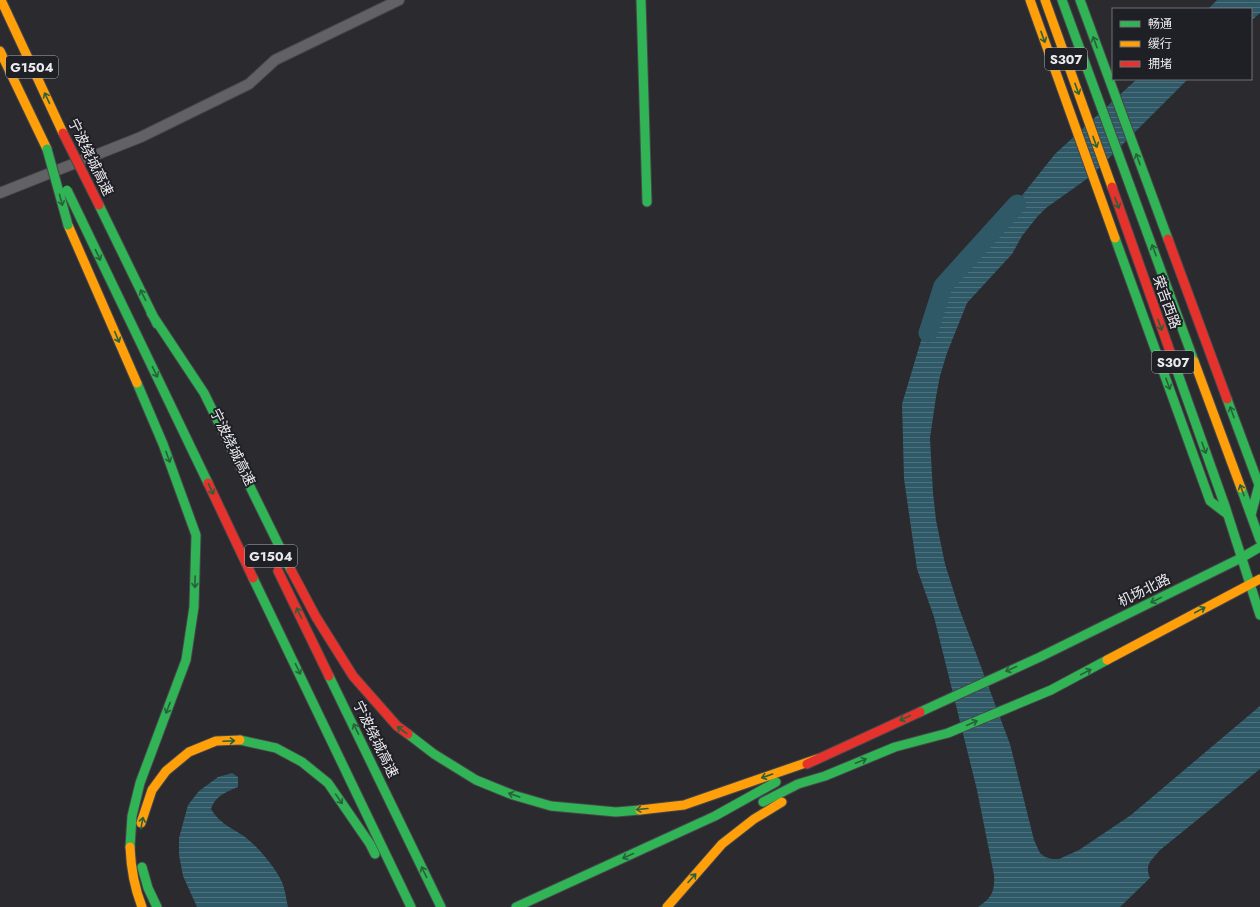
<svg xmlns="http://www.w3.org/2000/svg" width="1260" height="907" font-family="Jost,'Noto Sans SC',sans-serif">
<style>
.water{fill:url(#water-rules)}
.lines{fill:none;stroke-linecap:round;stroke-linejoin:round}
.river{stroke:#2f5967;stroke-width:19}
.street-casing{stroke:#47474a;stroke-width:12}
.fast-casing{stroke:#47474a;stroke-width:11}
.slow-casing{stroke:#47474a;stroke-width:11}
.jam-casing{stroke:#47474a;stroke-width:11}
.street{stroke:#626265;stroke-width:10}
.fast{stroke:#30b455;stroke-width:9}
.slow{stroke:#ff9f0a;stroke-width:9}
.jam{stroke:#e5322d;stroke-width:9}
.fast-bridge-casing{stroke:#47474a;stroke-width:11;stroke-linecap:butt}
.jam-bridge-casing{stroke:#47474a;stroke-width:11;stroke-linecap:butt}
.fast-bridge{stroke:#30b455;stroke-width:9}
.jam-bridge{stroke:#e5322d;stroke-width:9}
.oneway{stroke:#27623b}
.labels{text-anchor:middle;stroke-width:4;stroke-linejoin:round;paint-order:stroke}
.shield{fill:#1f1f26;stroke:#adadb2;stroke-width:1}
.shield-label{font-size:13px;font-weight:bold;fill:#eaeaee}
.street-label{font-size:14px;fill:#eaeaee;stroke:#1f1f26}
</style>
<defs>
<pattern id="water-rules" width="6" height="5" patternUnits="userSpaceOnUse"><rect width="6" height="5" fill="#2f5967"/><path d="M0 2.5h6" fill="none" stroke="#4d717d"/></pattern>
</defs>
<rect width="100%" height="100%" fill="#2a2a2f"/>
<path class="water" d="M 1217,0 L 1260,0 L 1260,13 L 1251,21 L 1251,9 L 1208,9 Z
M 1137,79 L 1188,79 L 1091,176 L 1046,208 L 1037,217 L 1022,236 L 1012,254 L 967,303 L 947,353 L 940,376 L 936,397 L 930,438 L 933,493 L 936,520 L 945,564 L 959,608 L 1010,744 L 1034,840 L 1040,853 L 1045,857 L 1052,859 L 1059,859 L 1079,850 L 1131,815 L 1260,706 L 1260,769 L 1160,850 C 1152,860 1144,864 1150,878 L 1120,907 L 978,907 C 992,898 995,891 994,875 L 977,790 L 934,617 L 917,569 L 904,479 L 902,404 L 926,324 L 930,316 L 940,303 L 940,277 C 947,269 955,278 962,271 L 1055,154 Z
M 232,773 L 238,777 L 238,787 C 226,792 215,796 211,809 C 221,825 231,827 245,837 C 257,846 274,866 281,880 C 285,888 286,898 288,907 L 197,907 L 183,876 L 179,855 L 179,838 L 188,805 L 199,791 L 218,777 Z"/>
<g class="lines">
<path class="river" d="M 928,333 L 943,286 L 1017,204"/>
<defs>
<path id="street" d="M 0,193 L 141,137 L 249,84 L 275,60 L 399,0"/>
<path id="fast" d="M 641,0 L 647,202
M 1062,0 L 1194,361
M 1080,0 L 1168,239
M 99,205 L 157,324
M 81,219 L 208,483
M 1115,238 L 1210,501 L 1227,514
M 151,313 L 204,393 L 291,570
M 1172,357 L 1225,506 L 1260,615
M 1227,399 L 1259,485 L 1251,515
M 1241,488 L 1260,540
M 253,578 L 411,907
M 329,676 L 441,907
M 920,712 L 1040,657 L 1241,558 L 1260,547
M 408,734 L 434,754 L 476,780 L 513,795 L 551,806 L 616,812 L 640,810
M 240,740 L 276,748 L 302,762 L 328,783 L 370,844 L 375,854
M 763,802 L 798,784 L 825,776 L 895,747 L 948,733 L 1051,690 L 1107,660
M 130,847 L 132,816 L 140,783 L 186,660 L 194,607 L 196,535 L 163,444 L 137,383
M 142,867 L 148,888 L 157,907
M 516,907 L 715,816 L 776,782"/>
<path id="slow" d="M 1,0 L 63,133
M 1030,0 L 1115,238
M 1045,0 L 1112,187
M 0,51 L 47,149
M 68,225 L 137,383
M 1194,361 L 1241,488
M 1107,660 L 1260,579
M 640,810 L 684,805 L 817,759
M 141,823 L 152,790 L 166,771 L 189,752 L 216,741 L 240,740
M 130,847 C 131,869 134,887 142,907
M 667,907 L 722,844 L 754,819 L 782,802"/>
<path id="jam" d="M 1112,187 L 1172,357
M 1168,239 L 1227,399
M 208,483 L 253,578
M 291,570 L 316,617 L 353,676 L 397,726 L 408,734
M 278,571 L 329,676
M 807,764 L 920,712"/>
</defs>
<use href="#street" class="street-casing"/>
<use href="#fast" class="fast-casing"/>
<use href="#slow" class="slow-casing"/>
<use href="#jam" class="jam-casing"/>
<use href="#street" class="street"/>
<use href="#fast" class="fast"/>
<use href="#slow" class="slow"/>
<use href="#jam" class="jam"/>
<defs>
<path id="fast-bridge" d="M 47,149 L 68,225
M 67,190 L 81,219"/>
<path id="jam-bridge" d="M 63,133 L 99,205"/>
</defs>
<use href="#fast-bridge" class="fast-bridge-casing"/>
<use href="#jam-bridge" class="jam-bridge-casing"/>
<use href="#fast-bridge" class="fast-bridge"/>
<use href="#jam-bridge" class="jam-bridge"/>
</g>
<defs><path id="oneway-shaft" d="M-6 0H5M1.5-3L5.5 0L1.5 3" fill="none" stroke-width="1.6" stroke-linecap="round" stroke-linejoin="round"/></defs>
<g class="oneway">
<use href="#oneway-shaft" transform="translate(1043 37) rotate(70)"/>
<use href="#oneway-shaft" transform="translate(1095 42) rotate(-110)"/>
<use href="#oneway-shaft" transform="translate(1077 89) rotate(70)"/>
<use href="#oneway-shaft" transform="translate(47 98) rotate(-115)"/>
<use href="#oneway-shaft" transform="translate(1095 142) rotate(70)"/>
<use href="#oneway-shaft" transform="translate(1138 159) rotate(-110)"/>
<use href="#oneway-shaft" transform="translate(61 200) rotate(75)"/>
<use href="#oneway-shaft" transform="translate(1117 203) rotate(70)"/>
<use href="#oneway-shaft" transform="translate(1154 250) rotate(-110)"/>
<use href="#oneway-shaft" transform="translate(98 255) rotate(64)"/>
<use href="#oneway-shaft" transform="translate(143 295) rotate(-116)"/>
<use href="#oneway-shaft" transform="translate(1160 325) rotate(70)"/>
<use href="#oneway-shaft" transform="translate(117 337) rotate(67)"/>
<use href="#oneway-shaft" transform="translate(155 372) rotate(64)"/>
<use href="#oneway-shaft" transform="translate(1168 384) rotate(70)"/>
<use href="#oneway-shaft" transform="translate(1232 412) rotate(-110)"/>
<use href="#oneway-shaft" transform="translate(1204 448) rotate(70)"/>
<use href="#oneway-shaft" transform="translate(168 457) rotate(70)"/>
<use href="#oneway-shaft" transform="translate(211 489) rotate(64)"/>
<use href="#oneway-shaft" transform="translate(1242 490) rotate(-110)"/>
<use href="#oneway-shaft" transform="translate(195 582) rotate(91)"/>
<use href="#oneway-shaft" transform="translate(1156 600) rotate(154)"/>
<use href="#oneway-shaft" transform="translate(1200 610) rotate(-28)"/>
<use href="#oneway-shaft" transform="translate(299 613) rotate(-116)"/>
<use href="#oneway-shaft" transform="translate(298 669) rotate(64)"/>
<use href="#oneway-shaft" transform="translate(1011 669) rotate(156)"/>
<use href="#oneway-shaft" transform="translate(1086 672) rotate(-28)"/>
<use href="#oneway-shaft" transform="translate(168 708) rotate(111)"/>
<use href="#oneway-shaft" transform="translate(905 718) rotate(155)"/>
<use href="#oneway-shaft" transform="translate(972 723) rotate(-24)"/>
<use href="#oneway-shaft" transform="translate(356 729) rotate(-116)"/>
<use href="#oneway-shaft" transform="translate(402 730) rotate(-143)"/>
<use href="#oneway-shaft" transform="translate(229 741) rotate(-3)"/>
<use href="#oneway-shaft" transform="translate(861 761) rotate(-22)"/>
<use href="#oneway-shaft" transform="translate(767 776) rotate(161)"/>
<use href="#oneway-shaft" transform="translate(514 795) rotate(-161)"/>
<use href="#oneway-shaft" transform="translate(339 799) rotate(55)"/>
<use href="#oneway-shaft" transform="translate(642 809) rotate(175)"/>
<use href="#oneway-shaft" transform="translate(142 823) rotate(-79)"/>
<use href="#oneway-shaft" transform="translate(628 856) rotate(156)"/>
<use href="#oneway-shaft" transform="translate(424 872) rotate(-116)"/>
<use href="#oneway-shaft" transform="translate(692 878) rotate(-48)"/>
</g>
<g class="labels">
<g class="shield">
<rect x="1045" y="48" width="42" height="22" rx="3"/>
<rect x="6" y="56" width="52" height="22" rx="3"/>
<rect x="1152" y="351" width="42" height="22" rx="3"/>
<rect x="245" y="545" width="52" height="22" rx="3"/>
</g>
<g class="shield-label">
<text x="1066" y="64">S307</text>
<text x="32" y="72">G1504</text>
<text x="1173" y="367">S307</text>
<text x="271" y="561">G1504</text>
</g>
<g class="street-label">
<text transform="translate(91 157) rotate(64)" y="5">宁波绕城高速</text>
<text transform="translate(1167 302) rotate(70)" y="5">荣吉西路</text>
<text transform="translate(233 447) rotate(64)" y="5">宁波绕城高速</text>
<text transform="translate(1144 590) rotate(-26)" y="5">机场北路</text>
<text transform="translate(376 739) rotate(64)" y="5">宁波绕城高速</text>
</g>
</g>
<rect x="1112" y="8" width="140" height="72" fill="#1f1f26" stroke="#707076"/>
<rect x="1120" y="21" width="20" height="6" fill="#30b455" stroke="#707076"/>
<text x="1148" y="28" font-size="12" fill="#eaeaee">畅通</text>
<rect x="1120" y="41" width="20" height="6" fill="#ff9f0a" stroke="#707076"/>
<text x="1148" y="48" font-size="12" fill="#eaeaee">缓行</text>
<rect x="1120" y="61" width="20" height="6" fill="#e5322d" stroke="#707076"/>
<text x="1148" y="68" font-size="12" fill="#eaeaee">拥堵</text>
</svg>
